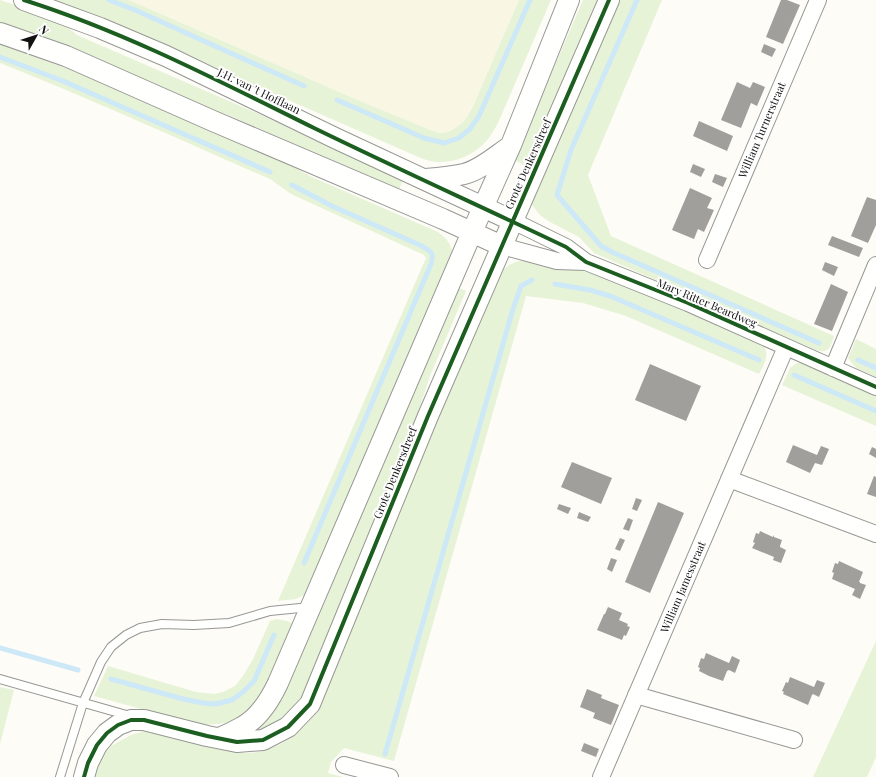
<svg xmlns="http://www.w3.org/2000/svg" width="876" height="777" font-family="'Playfair Display',serif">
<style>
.farmland{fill:#f9f7e4}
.green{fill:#e7f3d7}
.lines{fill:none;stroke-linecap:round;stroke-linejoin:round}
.stream{stroke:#cde8f7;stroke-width:5}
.building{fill:#a19f9c}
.service-casing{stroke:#979795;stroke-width:10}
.minor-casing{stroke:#979795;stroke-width:18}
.tertiary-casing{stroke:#979795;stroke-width:22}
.service{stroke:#fffffe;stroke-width:8}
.minor{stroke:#fffffe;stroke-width:16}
.tertiary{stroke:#fffffe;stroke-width:20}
.cycleway-casing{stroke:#fff;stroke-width:6}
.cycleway{stroke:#1b5e20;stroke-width:4}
.labels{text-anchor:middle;stroke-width:4;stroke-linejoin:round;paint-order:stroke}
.street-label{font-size:11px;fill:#111;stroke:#fff}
</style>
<rect width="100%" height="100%" fill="#fdfcf7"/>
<path class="farmland" d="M 129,0 L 519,0 L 474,104 L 466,118 L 459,125 L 453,129 L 448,132 L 442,133 L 433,131 L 360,101 Z"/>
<path class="green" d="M 0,0 L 40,13 L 64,24 L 77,35 L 404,177 L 399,190 L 226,114 L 198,107 L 0,27 Z
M 51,0 L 129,0 L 360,101 L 433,131 C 435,131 439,133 442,133 C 450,133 462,124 466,118 C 469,114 472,108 474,104 L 519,0 L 551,0 L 498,123 C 495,128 492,134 488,139 C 477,153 457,163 438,162 C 433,162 428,160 423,159 L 128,30 Z
M 583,0 L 599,0 L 527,166 L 514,160 Z
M 617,0 L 662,0 L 588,175 L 611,236 L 834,336 C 830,347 830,354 816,350 L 594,253 L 579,237 L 550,222 L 540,215 L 532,205 L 533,193 Z
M 0,37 L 277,155 L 304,173 L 312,177 L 438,232 C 447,239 450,242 453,254 L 312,591 L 296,599 L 278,601 L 422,267 L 426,258 L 424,255 L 291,194 L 270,179 C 180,140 91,99 0,63 Z
M 520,261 C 575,263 620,282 669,304 C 699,317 729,330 759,343 C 760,344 763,345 764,347 C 770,355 763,367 759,374 L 626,316 L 583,303 L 526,296 L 394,761 L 344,748 L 331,762 L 328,773 L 343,777 L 93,777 L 96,766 L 103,754 L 111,746 L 131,735 L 144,731 L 167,733 L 234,752 L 248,753 L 258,752 L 269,749 L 281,744 L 292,737 L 305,723 L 498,274 C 505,267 511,263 520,261 Z
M 453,285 L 466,291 L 430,376 L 409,440 L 312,688 L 286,722 L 252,733 L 263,724 L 271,714 Z
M 856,339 L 876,349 L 876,377 L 856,368 L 848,358 Z
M 797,363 L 803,363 L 876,394 L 876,426 L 782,385 L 790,368 Z
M 277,619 L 287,621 L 298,626 L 269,691 L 244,715 L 231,722 L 219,724 L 199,725 L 94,696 L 108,666 L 196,692 L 214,694 L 223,692 L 235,686 L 243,676 L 253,659 L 270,621 Z
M 876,641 L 876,757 L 867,777 L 813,777 Z
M 0,687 L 14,690 L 0,744 Z"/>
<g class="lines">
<path class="stream" d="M 109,0 L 135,10 L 304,86
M 637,0 L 571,150 L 557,195 L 601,246 L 614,253 L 819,343
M 0,57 L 63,81 L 270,172
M 337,100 L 424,138 L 444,143 L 459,138 L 470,129 L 479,116 L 530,0
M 292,185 L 334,207 L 422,246 C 432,252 434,253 431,264 L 304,563
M 555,284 L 590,290 L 610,296 L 759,360
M 858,360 L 876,368
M 794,375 L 876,411
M 0,648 L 78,670
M 111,679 L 183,699 L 203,703 L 216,704 L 232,700 L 243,692 L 254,681 L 274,635
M 385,754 L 513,309 L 521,286 L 532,280"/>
</g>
<path class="building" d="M 781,0 L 787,0 L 800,5 L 783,44 L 766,37 Z
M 764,44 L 776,49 L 772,57 L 761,52 Z
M 737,82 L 750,88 L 753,82 L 765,87 L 757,106 L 751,103 L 741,128 L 721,120 Z
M 699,121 L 733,136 L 727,151 L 693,136 Z
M 693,164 L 705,169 L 701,177 L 690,172 Z
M 715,174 L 727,178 L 723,187 L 712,182 Z
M 690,188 L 712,198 L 707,208 L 714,210 L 704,232 L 698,229 L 694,239 L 672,230 Z
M 867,197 L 876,200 L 876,225 L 868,243 L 851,236 Z
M 832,236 L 863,248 L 859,257 L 828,245 Z
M 825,262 L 838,267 L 834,276 L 822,270 Z
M 831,284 L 848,292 L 832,331 L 814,324 Z
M 650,364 L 701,386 L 686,421 L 635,400 Z
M 793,445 L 817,455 L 821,446 L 829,449 L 822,465 L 815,463 L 810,473 L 786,462 Z
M 872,447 L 876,449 L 876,458 L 869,454 Z
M 572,462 L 612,478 L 601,504 L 561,487 Z
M 874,476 L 876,477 L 876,497 L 867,494 Z
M 636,498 L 642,500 L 637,511 L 632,509 Z
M 658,502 L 684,513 L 650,593 L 625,582 Z
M 559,504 L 571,508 L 568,514 L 557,509 Z
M 579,512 L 591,517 L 588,522 L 577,518 Z
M 628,518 L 633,520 L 629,531 L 623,529 Z
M 760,531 L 773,537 L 774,535 L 774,537 L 782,540 L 780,546 L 780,547 L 786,550 L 781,563 L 773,560 L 774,557 L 752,548 L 755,543 L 753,542 L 756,533 L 759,534 Z
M 620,538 L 625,540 L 620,551 L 615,549 Z
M 611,558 L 617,560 L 612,572 L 607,569 Z
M 839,561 L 863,572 L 859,582 L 860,582 L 860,583 L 866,585 L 860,599 L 852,595 L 855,589 L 832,579 L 834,573 L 832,572 L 835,563 L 838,564 Z
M 608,607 L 622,613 L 619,620 L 628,624 L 627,626 L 630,627 L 626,636 L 624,635 L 622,640 L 597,630 L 604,614 L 605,614 Z
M 706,653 L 729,663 L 732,656 L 740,660 L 735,673 L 729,670 L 727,671 L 723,681 L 709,676 L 699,671 L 700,668 L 698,667 L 701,658 L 704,659 Z
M 790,677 L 814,687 L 817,680 L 825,683 L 819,697 L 813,694 L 812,695 L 808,705 L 783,694 L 784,692 L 782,691 L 786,682 L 788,683 Z
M 587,689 L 602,695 L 601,698 L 619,705 L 611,725 L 593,718 L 595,713 L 580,707 Z
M 584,743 L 599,749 L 596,757 L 581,751 Z"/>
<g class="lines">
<defs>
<path id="service" d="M 0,679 L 130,716
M 60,777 L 83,703 L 101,662 L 111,647 L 126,635 L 140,628 L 162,624 L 194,625 L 229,623 L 270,611 L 310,607"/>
<path id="minor" d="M 513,221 L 566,247 L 586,262 L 688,303 L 876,387
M 502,246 L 557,261 L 586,262
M 707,260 L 818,0
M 833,368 L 876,265
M 729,479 L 876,534
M 636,695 L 794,740
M 344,765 L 390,777
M 601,777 L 786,347"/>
<path id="tertiary" d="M 24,0 L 100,28 L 166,56 L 335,138 L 513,221
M 0,33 L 66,56 L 213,121 L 443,219 L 502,246
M 424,179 C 437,178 451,177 464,174 C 480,170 496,156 509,147
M 219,738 C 227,735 235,731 242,727 C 259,718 270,700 278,683 L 472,232 L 511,145 L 569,0
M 84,777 L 88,763 L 97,745 L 107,733 L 118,725 L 131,720 L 144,720 L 207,736 L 237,742 L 263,740 L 288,727 L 310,704 L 428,416 L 609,0"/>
</defs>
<use href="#service" class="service-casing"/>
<use href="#minor" class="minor-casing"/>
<use href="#tertiary" class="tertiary-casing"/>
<use href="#service" class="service"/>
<use href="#minor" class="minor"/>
<use href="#tertiary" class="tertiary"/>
<defs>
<path id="cycleway" d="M 24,0 C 125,32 219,81 314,128 C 398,169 482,207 566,247 L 586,262 L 688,303 L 876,387
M 84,777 L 88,763 L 97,745 L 107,733 L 118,725 L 131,720 L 144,720 L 207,736 L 237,742 L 263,740 L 288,727 L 310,704 L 428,416 L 609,0"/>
</defs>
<use href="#cycleway" class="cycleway-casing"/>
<use href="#cycleway" class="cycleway"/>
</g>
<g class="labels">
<g class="street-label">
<text transform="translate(259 91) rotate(26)" y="4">J.H. van 't Hofflaan</text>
<text transform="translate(762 130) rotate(-67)" y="4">William Turnerstraat</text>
<text transform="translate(528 164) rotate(-66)" y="4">Grote Denkersdreef</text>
<text transform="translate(707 303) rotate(23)" y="4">Mary Ritter Beardweg</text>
<text transform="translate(395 473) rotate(-68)" y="4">Grote Denkersdreef</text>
<text transform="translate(683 587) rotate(-67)" y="4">William Jamesstraat</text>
</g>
</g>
<g transform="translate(36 36) rotate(51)" stroke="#ffffff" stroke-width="3" paint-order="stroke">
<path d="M0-3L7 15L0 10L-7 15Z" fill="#111111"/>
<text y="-6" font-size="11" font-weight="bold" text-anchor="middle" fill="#111111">N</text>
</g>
</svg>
